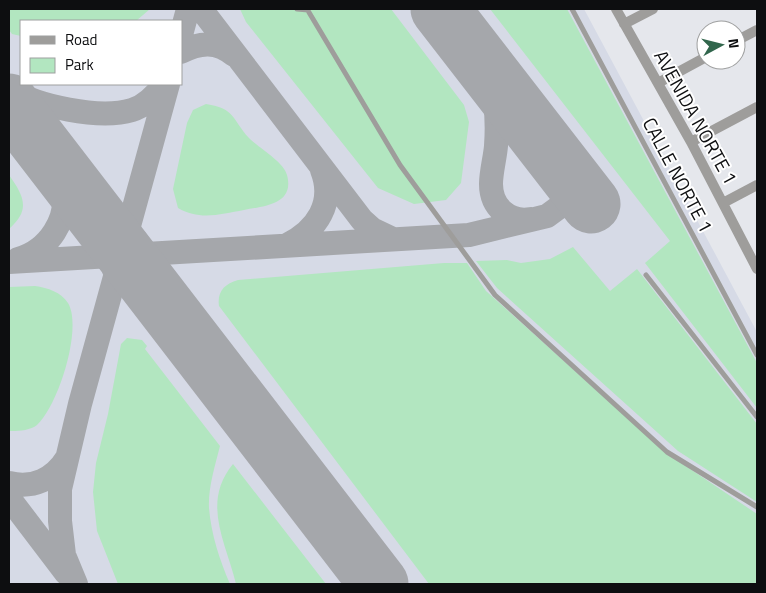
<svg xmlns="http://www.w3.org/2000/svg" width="766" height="593" font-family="'Titillium Web',sans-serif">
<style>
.built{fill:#d6dae6;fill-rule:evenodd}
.green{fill:#b2e6c0}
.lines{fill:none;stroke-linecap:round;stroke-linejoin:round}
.taxiway{stroke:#a5a7ab;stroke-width:24}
.runway{stroke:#a5a7ab;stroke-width:59}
.service{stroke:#9e9d9b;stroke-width:5}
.minor{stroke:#9e9d9b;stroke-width:10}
.labels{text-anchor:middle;stroke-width:4;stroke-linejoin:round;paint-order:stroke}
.street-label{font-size:19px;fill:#0d0e10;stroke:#fff}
</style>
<rect width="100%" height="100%" fill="#e5e7ec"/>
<path class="built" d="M 9,9 L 584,9 L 757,332 L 757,584 L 9,584 ZM 21,21 L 181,21 L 181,84 L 21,84 Z"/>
<path class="green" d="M 9,9 L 150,9 L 136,21 L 21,21 L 21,36 L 12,34 L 9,30 Z
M 240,9 L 391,9 L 464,105 L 469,122 L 461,183 L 446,200 L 414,204 L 378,188 L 246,22 Z
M 490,9 L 567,9 L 757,363 L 757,408 L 645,263 L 670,241 Z
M 206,104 C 236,109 231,118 249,138 C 259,148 284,162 287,175 C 295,205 263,206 244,210 C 221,214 200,221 178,208 L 173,189 L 187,123 L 193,110 Z
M 9,175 C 24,196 31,210 9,229 Z
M 573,247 L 610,291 L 637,269 L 757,424 L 757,502 L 678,451 L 497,288 L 476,261 L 507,260 L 521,263 L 550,259 Z
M 444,263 L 467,263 L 486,291 L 665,452 L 757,514 L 757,584 L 429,584 L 219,306 C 217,292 224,284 238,280 Z
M 35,286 C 48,288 61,292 68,303 C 83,328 58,406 37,425 C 31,430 20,431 12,431 L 9,431 L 9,287 Z
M 127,338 L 142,340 L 147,346 L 145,349 L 220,446 C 215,466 208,488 209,508 C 211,534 220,561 230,584 L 118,584 L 97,531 L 93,492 L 96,463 L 108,414 L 121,344 Z
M 233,464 L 326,584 L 236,584 C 226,542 201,503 233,464 Z"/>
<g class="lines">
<path class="taxiway" d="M 201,9 L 362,220 L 372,229 L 393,239
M 181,35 L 188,9
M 472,51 C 483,67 492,84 495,103 C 497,117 497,132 496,146 C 495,158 491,172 491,184 C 491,207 509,223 531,219
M 181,52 C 200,42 217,41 234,55
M 9,89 C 37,106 99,120 132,110 C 145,106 156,95 164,84
M 76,190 C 95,215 116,238 114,270
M 136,240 L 141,263 L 158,296
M 287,245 C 317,230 335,203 322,170
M 18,259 C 48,251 70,219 63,187 C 60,177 55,167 51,158
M 9,262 L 469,235 L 547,216 L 581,191
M 9,483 C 33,489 54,479 67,458
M 9,498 L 66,573
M 76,584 L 64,555 L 60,521 L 60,489 L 80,404 L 168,84"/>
<path class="runway" d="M 440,9 L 591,204
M 9,103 L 379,584"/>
<path class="service" d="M 297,9 L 308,10
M 307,9 L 400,165 L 495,295 L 667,452 L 757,507
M 572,9 L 757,355
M 646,275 L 757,417"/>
<path class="minor" d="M 616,9 L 691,142 L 757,269
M 624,24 L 653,9
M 736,41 L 757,30
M 658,83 L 706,57
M 691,142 L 757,107
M 723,203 L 757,185"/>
</g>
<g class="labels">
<g class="street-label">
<text transform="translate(696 117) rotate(61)" y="7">AVENIDA NORTE 1</text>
<text transform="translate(678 175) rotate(62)" y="7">CALLE NORTE 1</text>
</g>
</g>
<rect width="766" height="593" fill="none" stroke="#0d0e10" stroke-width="20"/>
<rect x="20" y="20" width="162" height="65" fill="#ffffff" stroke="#9e9f9f"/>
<rect x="30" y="36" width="25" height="8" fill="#9e9d9b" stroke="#9e9f9f"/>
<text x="65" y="45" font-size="15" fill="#0d0e10">Road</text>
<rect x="30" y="58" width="25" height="15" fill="#b2e6c0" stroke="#9e9f9f"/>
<text x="65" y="70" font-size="15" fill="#0d0e10">Park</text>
<g transform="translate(721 45) rotate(83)"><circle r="24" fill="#ffffff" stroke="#9e9f9f"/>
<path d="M0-4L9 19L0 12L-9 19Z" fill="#31664c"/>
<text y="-8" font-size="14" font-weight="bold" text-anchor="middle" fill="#0d0e10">N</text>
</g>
</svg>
